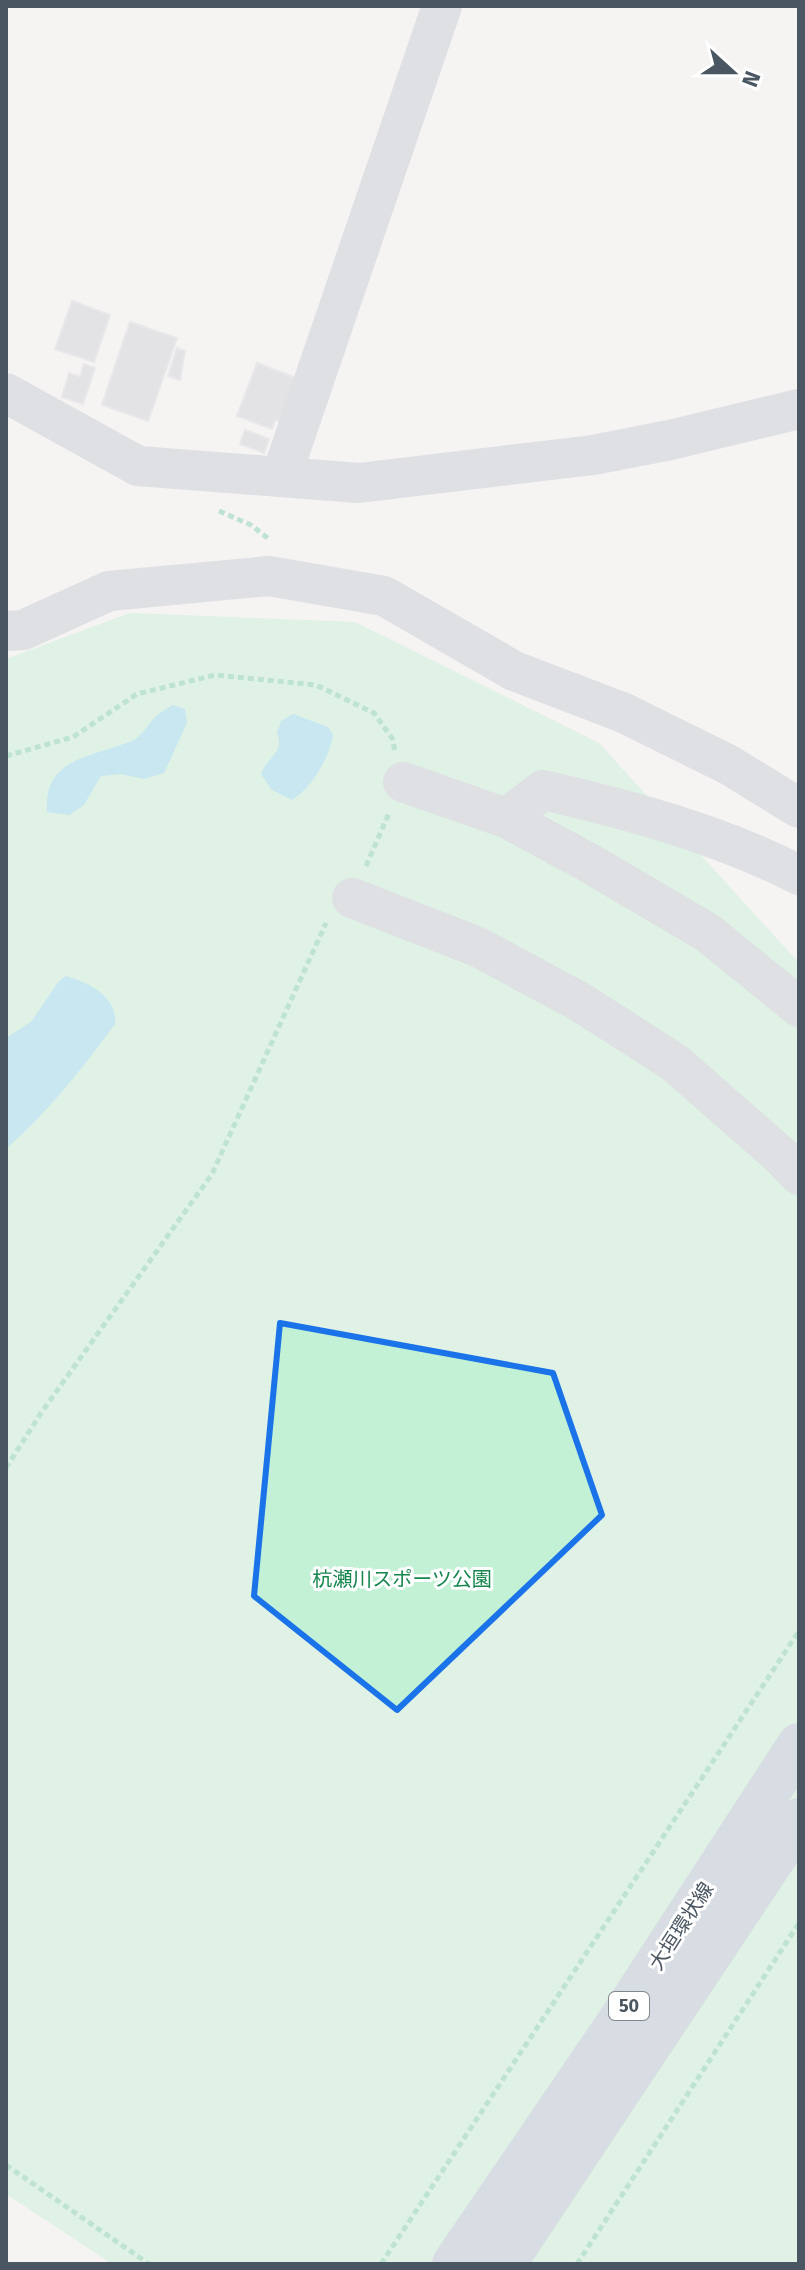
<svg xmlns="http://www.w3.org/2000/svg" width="805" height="2270" font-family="'Fira Sans','Noto Sans JP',sans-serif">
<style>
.green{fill:#c3f1d5}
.water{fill:#90daee}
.building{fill:#cdcfd5;stroke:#d7d9de;stroke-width:2}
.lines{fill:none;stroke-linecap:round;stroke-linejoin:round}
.path{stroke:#7ad0a6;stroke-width:5;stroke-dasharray:6 4;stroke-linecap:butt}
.minor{stroke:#c1cad2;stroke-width:40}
.major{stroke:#b3c2d1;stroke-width:44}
.marked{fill:none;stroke:#1a73e8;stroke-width:6;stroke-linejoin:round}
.labels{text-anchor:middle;stroke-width:6;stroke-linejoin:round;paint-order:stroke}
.shield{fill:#fff;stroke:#808990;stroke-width:2}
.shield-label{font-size:18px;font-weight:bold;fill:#4a5661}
.park-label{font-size:20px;fill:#17864f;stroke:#fff}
.street-label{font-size:20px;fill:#4a5661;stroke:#fff}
</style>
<rect width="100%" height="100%" fill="#f5f3f3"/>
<path class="green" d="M 130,613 L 355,622 L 599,743 L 799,963 L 799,2264 L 112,2264 L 6,2194 L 6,659 Z"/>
<path class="water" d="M 173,705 L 185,709 L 187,723 L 164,773 L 144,779 L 121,774 L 101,776 L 84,805 L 69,815 L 47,812 C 43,757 93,757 132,741 C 144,735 148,723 157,715 C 162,711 168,708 173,705 Z
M 293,714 L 328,727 L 333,735 C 329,758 312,788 292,800 L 272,790 L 261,774 C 267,757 285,753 277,733 L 281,721 Z
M 66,976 C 88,982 118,997 115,1024 C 82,1069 48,1112 6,1149 L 6,1038 L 31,1022 L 59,981 Z"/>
<path class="building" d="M 72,301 L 110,315 L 94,362 L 55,349 Z
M 130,322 L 177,338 L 148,421 L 102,405 Z
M 177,348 L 185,351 L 180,380 L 168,376 Z
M 257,363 L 301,380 L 285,423 L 275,420 L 272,429 L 237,416 Z
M 84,364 L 95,368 L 83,404 L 62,397 L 69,373 L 80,377 Z
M 245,430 L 269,439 L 264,453 L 240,444 Z"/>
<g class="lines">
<path class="path" d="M 219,511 L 251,525 L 269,539
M 6,756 L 73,737 L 137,694 L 215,675 L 316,685 L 374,713 L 392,738 L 395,751
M 366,866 L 389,813
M 6,1468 L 41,1413 L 212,1174 L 326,923
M 6,2165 L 149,2264
M 381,2264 L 799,1631
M 577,2264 L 799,1923"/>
<path class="minor" d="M 6,393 L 138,466 L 281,477 L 442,6
M 281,477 L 359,483 L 593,455 L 670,440 L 799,409
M 6,631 L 23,630 L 109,591 L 269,576 L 384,596 L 514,671 L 624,713 L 729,765 L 799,808
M 403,782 L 506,818 L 591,864 L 708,933 L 799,1007
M 506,818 L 543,790 C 630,810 719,834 799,875
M 352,898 L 478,947 L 580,1002 L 675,1063 L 781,1156 L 799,1175"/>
<path class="major" d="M 454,2264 L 619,2022 L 799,1745
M 504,2264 L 799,1820"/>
</g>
<path d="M0 0H805V2270H0ZM 280,1323 L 553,1373 L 602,1515 L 397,1710 L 254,1596 Z" fill="#f5f3f3" fill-opacity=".55" fill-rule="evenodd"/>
<path class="marked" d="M 280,1323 L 553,1373 L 602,1515 L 397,1710 L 254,1596 Z"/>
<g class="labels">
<rect class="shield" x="609" y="1992" width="40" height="28" rx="6"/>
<g class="shield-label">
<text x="629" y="2012">50</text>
</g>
<g class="park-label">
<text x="402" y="1586">杭瀬川スポーツ公園</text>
</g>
<g class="street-label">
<text transform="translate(681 1926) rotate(-57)" y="7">大垣環状線</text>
</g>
</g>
<rect width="805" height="2270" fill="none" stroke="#4a5661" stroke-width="16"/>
<g transform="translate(733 72) rotate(111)" stroke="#ffffff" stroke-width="6" paint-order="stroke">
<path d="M0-6L14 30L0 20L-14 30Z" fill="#4a5661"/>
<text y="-12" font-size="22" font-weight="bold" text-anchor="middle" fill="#4a5661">N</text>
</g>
</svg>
